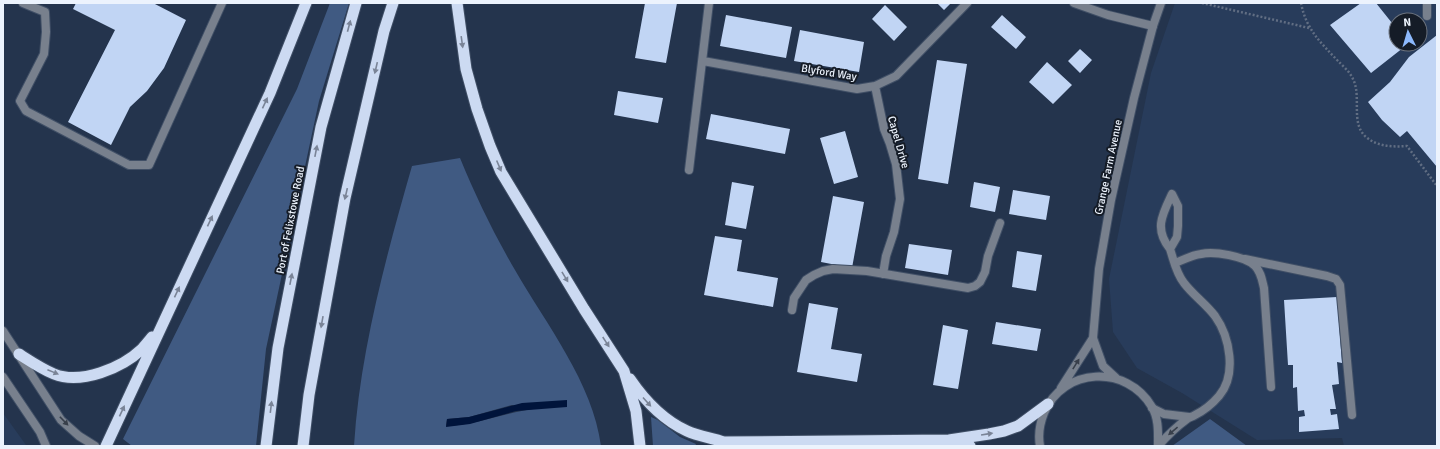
<svg xmlns="http://www.w3.org/2000/svg" width="1440" height="449" font-family="Signika,sans-serif">
<style>
.built{fill:#283c5b;fill-rule:evenodd}
.green{fill:#405a82;fill-rule:evenodd}
.water{fill:#00143b}
.building{fill:#c1d5f4}
.lines{fill:none;stroke-linecap:round;stroke-linejoin:round}
.service-casing{stroke:#404f66;stroke-width:10}
.minor-casing{stroke:#404f66;stroke-width:10}
.tertiary-casing{stroke:#404f66;stroke-width:10}
.trunk-casing{stroke:#404f66;stroke-width:13}
.path{stroke:#616e83;stroke-width:2.5;stroke-dasharray:2 2;stroke-linecap:butt}
.service{stroke:#78808d;stroke-width:8}
.minor{stroke:#78808d;stroke-width:8}
.tertiary{stroke:#78808d;stroke-width:8}
.trunk{stroke:#ccdaf2;stroke-width:11}
.oneway{fill:#7a8497}
.oneway2{fill:#383f4b}
.labels{text-anchor:middle;stroke-width:4;stroke-linejoin:round;paint-order:stroke}
.street-label{font-size:11px;fill:#ecf3fd;stroke:#151c27}
</style>
<rect width="100%" height="100%" fill="#24344d"/>
<path class="built" d="M 1175,3 L 1437,3 L 1437,446 L 1344,446 L 1342,438 L 1257,440 L 1182,393 L 1137,368 L 1113,332 L 1109,279 L 1151,73 ZM 1396,20 L 1420,20 L 1420,44 L 1396,44 Z
M 3,413 L 26,445 L 27,446 L 3,446 Z"/>
<path class="green" d="M 330,3 L 349,3 L 319,101 L 266,349 L 256,446 L 132,446 L 123,439 L 297,89 Z
M 460,158 C 476,197 494,234 515,270 C 546,324 593,383 601,446 L 354,446 C 360,351 386,257 412,166 ZM 512,405 L 533,409 C 503,413 476,425 446,426 L 447,419 L 469,417 Z
M 651,417 L 658,420 L 680,437 L 696,444 L 695,446 L 653,446 Z
M 1210,419 L 1247,446 L 1172,446 Z"/>
<path class="water" d="M 567,400 L 567,407 L 516,411 L 470,424 L 446,427 L 447,419 L 469,417 L 522,403 Z"/>
<path class="building" d="M 76,3 L 153,3 L 186,20 L 164,68 L 147,91 L 130,107 L 111,145 L 68,122 L 115,30 L 73,9 Z
M 645,3 L 677,3 L 666,63 L 635,58 Z
M 937,3 L 951,3 L 944,10 Z
M 1361,3 L 1376,3 L 1396,28 L 1396,44 L 1408,44 L 1371,73 L 1330,25 Z
M 885,5 L 907,27 L 894,41 L 872,19 Z
M 726,15 L 792,27 L 786,58 L 720,46 Z
M 1002,15 L 1026,37 L 1016,49 L 991,27 Z
M 800,30 L 864,42 L 859,72 L 794,61 Z
M 1437,35 L 1437,167 L 1407,131 L 1400,137 L 1382,120 L 1368,102 L 1390,82 L 1409,57 Z
M 1080,49 L 1092,60 L 1080,73 L 1068,61 Z
M 937,60 L 967,64 L 948,184 L 918,179 Z
M 1047,62 L 1072,85 L 1053,104 L 1029,82 Z
M 618,91 L 663,98 L 658,123 L 614,115 Z
M 711,114 L 790,129 L 785,154 L 706,139 Z
M 845,131 L 858,177 L 834,184 L 820,138 Z
M 732,182 L 754,186 L 746,229 L 725,225 Z
M 974,182 L 1000,187 L 995,212 L 970,207 Z
M 1013,190 L 1050,196 L 1046,220 L 1009,214 Z
M 833,196 L 864,202 L 852,268 L 821,262 Z
M 715,236 L 742,240 L 737,271 L 778,278 L 773,307 L 704,295 Z
M 909,244 L 952,250 L 948,275 L 905,268 Z
M 1017,251 L 1042,255 L 1036,291 L 1012,287 Z
M 1337,297 L 1342,363 L 1337,362 L 1339,384 L 1332,385 L 1336,409 L 1330,409 L 1331,415 L 1337,414 L 1339,429 L 1299,432 L 1299,417 L 1305,416 L 1304,410 L 1298,411 L 1297,387 L 1293,388 L 1293,365 L 1288,365 L 1284,300 Z
M 809,303 L 838,308 L 831,349 L 862,354 L 857,382 L 797,372 Z
M 996,322 L 1041,329 L 1037,351 L 992,344 Z
M 943,325 L 968,330 L 958,389 L 933,385 Z"/>
<g class="lines">
<defs>
<path id="service" d="M 23,3 L 45,12 L 46,32 L 44,54 L 20,101 L 26,111 L 129,165 L 149,165 L 222,3
M 1427,3 L 1427,16
M 1172,194 L 1178,206 L 1178,226 L 1177,237 L 1170,249 C 1154,229 1162,215 1172,194 Z
M 1245,259 L 1327,276 L 1336,279 L 1340,285 L 1352,415
M 1175,263 C 1183,260 1192,255 1201,254 C 1214,251 1245,256 1255,266 C 1261,272 1262,280 1264,288 L 1271,387
M 1152,408 L 1164,414 L 1189,417
M 1158,446 C 1167,436 1176,427 1187,419 C 1189,417 1192,417 1195,415 C 1203,411 1213,403 1219,396 C 1237,375 1230,337 1215,316 C 1206,304 1193,295 1184,283 C 1176,273 1174,261 1170,249"/>
<path id="minor" d="M 1074,3 L 1108,15 L 1153,26
M 703,61 L 857,89 L 875,86 L 896,76 L 967,3
M 875,86 L 884,129 L 890,144 L 896,164 L 900,199 L 894,232 L 886,256 L 883,274
M 689,170 L 709,3
M 792,310 L 794,298 L 806,280 L 814,275 L 823,271 L 833,269 L 867,271 L 968,288 L 975,286 L 980,282 L 985,272 L 988,256 L 1000,223
M 3,331 L 61,420 L 79,436 L 95,446
M 3,377 L 40,432 L 46,446"/>
<path id="tertiary" d="M 1116,378 L 1103,366 L 1093,338 L 1099,269 L 1111,200 L 1134,98 L 1153,26 L 1161,3
M 1061,388 L 1093,338
M 1040,446 C 1038,435 1040,423 1044,413 C 1063,367 1127,364 1152,407 C 1159,419 1158,433 1158,446"/>
<path id="trunk" d="M 457,3 L 466,69 L 477,109 L 490,146 L 501,172 L 584,309 L 624,371 L 636,411 L 640,446
M 19,354 C 30,361 42,369 54,374 C 81,385 122,368 142,349 C 145,345 149,341 152,337
M 630,379 C 645,401 663,420 687,431 C 698,436 712,438 724,442 L 949,440 L 989,434 L 1004,431 L 1018,426 L 1048,404
M 951,440 L 970,446
M 106,446 L 270,93 L 306,3
M 266,446 L 278,348 L 321,127 L 356,3
M 303,446 L 309,395 L 345,198 L 384,31 L 393,3"/>
</defs>
<use href="#service" class="service-casing"/>
<use href="#minor" class="minor-casing"/>
<use href="#tertiary" class="tertiary-casing"/>
<use href="#trunk" class="trunk-casing"/>
<path class="path" d="M 1202,3 L 1309,28
M 1301,3 C 1306,29 1320,42 1338,61 C 1343,66 1350,72 1353,79 C 1362,97 1350,123 1366,137 C 1378,147 1393,147 1407,146 L 1437,186"/>
<use href="#service" class="service"/>
<use href="#minor" class="minor"/>
<use href="#tertiary" class="tertiary"/>
<use href="#trunk" class="trunk"/>
</g>
<defs><path id="oneway-solid" d="M-6-.8H1V-3.2L6.5 0L1 3.2V.8H-6Z"/></defs>
<g class="oneway">
<use href="#oneway-solid" transform="translate(349 26) rotate(-75)"/>
<use href="#oneway-solid" transform="translate(462 42) rotate(82)"/>
<use href="#oneway-solid" transform="translate(376 68) rotate(103)"/>
<use href="#oneway-solid" transform="translate(265 103) rotate(-65)"/>
<use href="#oneway-solid" transform="translate(316 151) rotate(-79)"/>
<use href="#oneway-solid" transform="translate(499 166) rotate(67)"/>
<use href="#oneway-solid" transform="translate(346 194) rotate(103)"/>
<use href="#oneway-solid" transform="translate(210 221) rotate(-65)"/>
<use href="#oneway-solid" transform="translate(565 277) rotate(59)"/>
<use href="#oneway-solid" transform="translate(291 279) rotate(-79)"/>
<use href="#oneway-solid" transform="translate(177 292) rotate(-65)"/>
<use href="#oneway-solid" transform="translate(322 322) rotate(100)"/>
<use href="#oneway-solid" transform="translate(606 342) rotate(57)"/>
<use href="#oneway-solid" transform="translate(53 372) rotate(22)"/>
<use href="#oneway-solid" transform="translate(647 402) rotate(48)"/>
<use href="#oneway-solid" transform="translate(271 407) rotate(-83)"/>
<use href="#oneway-solid" transform="translate(122 411) rotate(-65)"/>
<use href="#oneway-solid" transform="translate(987 434) rotate(-9)"/>
</g>
<g class="oneway2">
<use href="#oneway-solid" transform="translate(1076 364) rotate(-58)"/>
<use href="#oneway-solid" transform="translate(64 421) rotate(46)"/>
<use href="#oneway-solid" transform="translate(1173 431) rotate(140)"/>
</g>
<g class="labels">
<g class="street-label">
<text transform="translate(829 72) rotate(9)" y="4">Blyford Way</text>
<text transform="translate(899 142) rotate(74)" y="4">Capel Drive</text>
<text transform="translate(1108 167) rotate(-78)" y="4">Grange Farm Avenue</text>
<text transform="translate(290 220) rotate(-79)" y="4">Port of Felixstowe Road</text>
</g>
</g>
<rect width="1440" height="449" fill="none" stroke="#ecf3fd" stroke-width="8"/>
<g transform="translate(1408 32) rotate(355)"><circle r="19" fill="#151c27" stroke="#6b727d"/>
<path d="M0-3L7 15L0 10L-7 15Z" fill="#8db9fc"/>
<text y="-6" font-size="11" font-weight="bold" text-anchor="middle" fill="#ecf3fd">N</text>
</g>
</svg>
